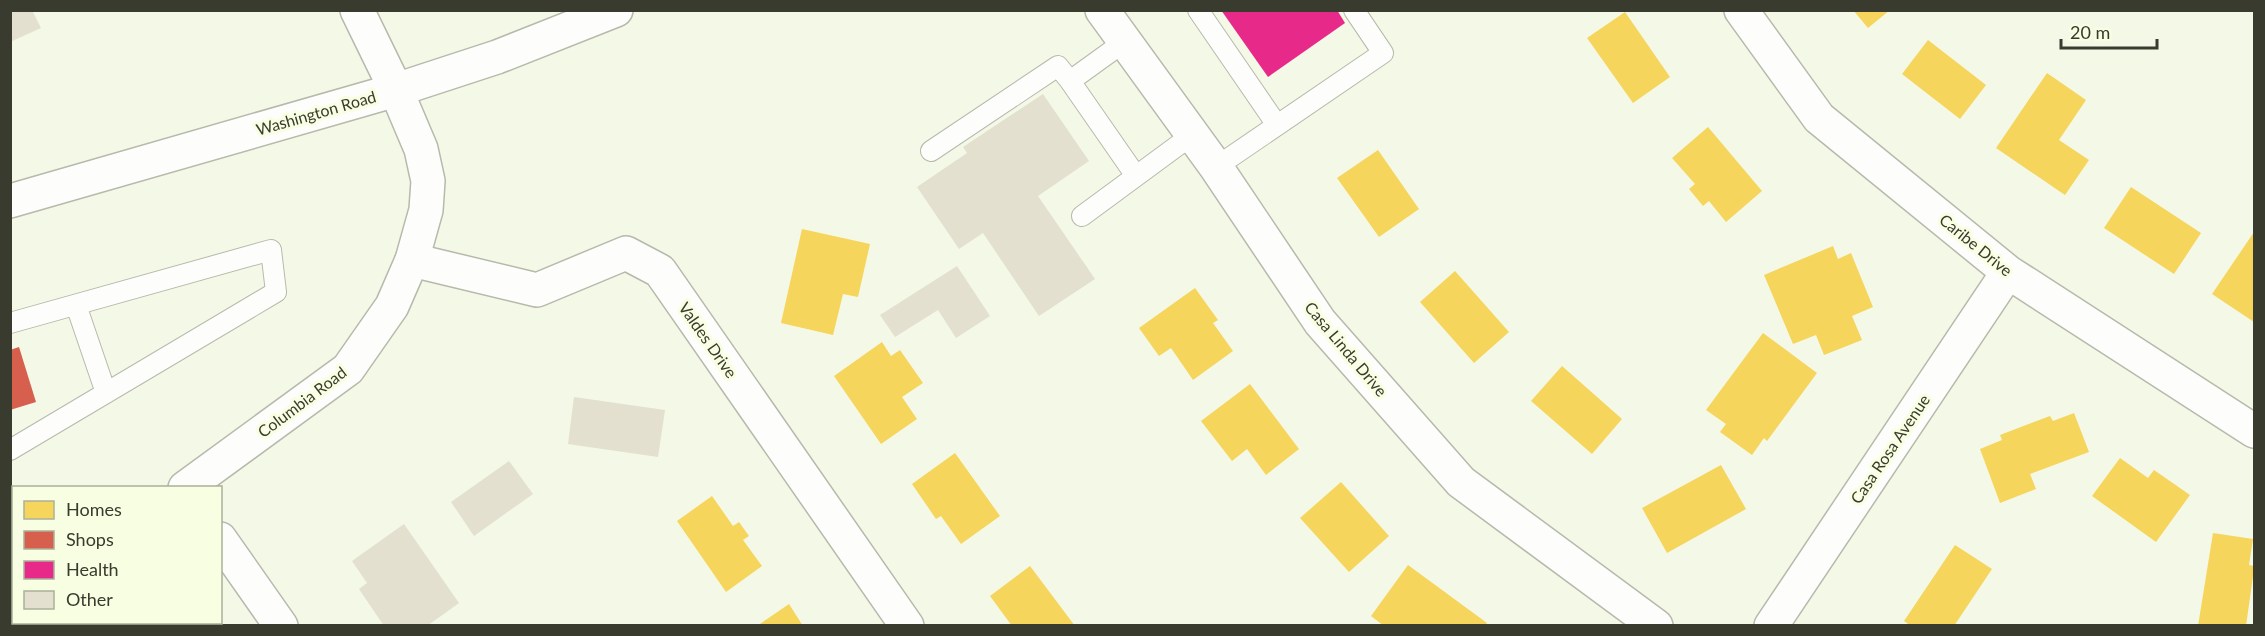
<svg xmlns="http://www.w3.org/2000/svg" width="2265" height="636" font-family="Lato,sans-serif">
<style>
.homes{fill:#f6d55c}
.shops{fill:#d6604d}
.health{fill:#e7298a}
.building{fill:#e3e0cf}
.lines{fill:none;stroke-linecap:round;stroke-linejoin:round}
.lane-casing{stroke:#b6b9ab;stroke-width:22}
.street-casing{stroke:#b6b9ab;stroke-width:36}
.secondary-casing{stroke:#b6b9ab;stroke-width:36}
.primary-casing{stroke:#b6b9ab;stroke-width:36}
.lane{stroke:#fdfefb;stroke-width:20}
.street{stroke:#fdfefb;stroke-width:33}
.secondary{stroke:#fdfefb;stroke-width:33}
.primary{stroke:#fdfefb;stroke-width:33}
.labels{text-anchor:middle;stroke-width:6;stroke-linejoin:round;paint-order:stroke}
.street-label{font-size:16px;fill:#383b2d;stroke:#f8fee1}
</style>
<rect width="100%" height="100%" fill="#f4f8e7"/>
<path class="homes" d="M 1853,10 L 1890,10 L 1868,28 Z
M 1625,12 L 1670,77 L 1633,103 L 1587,38 Z
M 1928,40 L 1986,85 L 1960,119 L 1902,74 Z
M 2047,73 L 2086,100 L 2059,140 L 2089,160 L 2065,195 L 1996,148 Z
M 1708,127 L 1762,191 L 1726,222 L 1709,201 L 1703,206 L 1689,189 L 1695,184 L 1672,158 Z
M 1378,150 L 1419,209 L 1379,237 L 1337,178 Z
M 2131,187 L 2201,233 L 2174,274 L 2104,228 Z
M 802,229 L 870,244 L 858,297 L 843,294 L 833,335 L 781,323 Z
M 2254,232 L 2254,322 L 2212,294 Z
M 1833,246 L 1838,259 L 1851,253 L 1873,307 L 1852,316 L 1862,340 L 1824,355 L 1816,335 L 1793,344 L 1764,275 Z
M 1455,271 L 1509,332 L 1474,363 L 1420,302 Z
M 1195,288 L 1218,320 L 1213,323 L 1233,351 L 1193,380 L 1171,348 L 1159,356 L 1139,328 Z
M 1763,333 L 1817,373 L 1767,441 L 1764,438 L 1752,455 L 1720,432 L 1726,424 L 1706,410 Z
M 882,342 L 891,356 L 900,350 L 923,383 L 902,397 L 917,419 L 881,444 L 834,376 Z
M 1562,366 L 1622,419 L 1592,454 L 1531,401 Z
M 1250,384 L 1299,449 L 1266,475 L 1247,449 L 1232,461 L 1201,421 Z
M 2074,413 L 2089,452 L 2030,474 L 2036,489 L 2000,503 L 1980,449 L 2002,440 L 2000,435 L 2050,416 L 2053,421 Z
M 955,453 L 1000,516 L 961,544 L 941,516 L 936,519 L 912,484 Z
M 2120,458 L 2148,478 L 2154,470 L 2190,495 L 2156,542 L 2092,496 Z
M 1721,465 L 1746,509 L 1667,553 L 1642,508 Z
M 1341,482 L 1389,536 L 1349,572 L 1300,518 Z
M 712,496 L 733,526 L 739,522 L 749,536 L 743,540 L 762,566 L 726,592 L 677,521 Z
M 2213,533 L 2253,539 L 2249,565 L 2254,566 L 2254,569 L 2246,626 L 2198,626 Z
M 1955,545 L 1992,569 L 1954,626 L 1911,626 L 1904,621 Z
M 1408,565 L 1487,623 L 1485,626 L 1384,626 L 1371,616 Z
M 1030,566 L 1075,626 L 1012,626 L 990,596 Z
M 789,604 L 803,626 L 757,626 Z"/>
<path class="shops" d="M 19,347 L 36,402 L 10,410 L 10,350 Z"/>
<path class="health" d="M 1221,10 L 1337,10 L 1345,23 L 1268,77 Z"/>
<path class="building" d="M 10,10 L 32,10 L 41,28 L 10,42 Z
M 1043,94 L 1089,161 L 1038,196 L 1095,279 L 1039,316 L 983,233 L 959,249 L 917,187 L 967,153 L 963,147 Z
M 957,266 L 990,316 L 956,338 L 938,310 L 895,337 L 880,315 Z
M 574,397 L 665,410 L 658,457 L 568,444 Z
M 509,461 L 533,494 L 474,536 L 451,502 Z
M 404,524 L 459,603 L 427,626 L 384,626 L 359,589 L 367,583 L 352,561 Z"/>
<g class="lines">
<defs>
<path id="lane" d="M 1198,10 L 1277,125
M 1070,81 L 1136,176
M 931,151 L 1058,66 L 1070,81 L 1124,42
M 1216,167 L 1383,53 L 1354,10
M 1082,216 L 1192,135
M 76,305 L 106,393
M 10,323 L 271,250 L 276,292 L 10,450"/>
<path id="street" d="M 1102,10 L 1216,167 L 1320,322 L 1461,482 L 1656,626
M 1741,10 L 1819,118 L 2008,272 L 2254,431
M 412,260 L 537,290 L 626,253 L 660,271 L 907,626
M 220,539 L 281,626
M 1771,626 L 2008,272"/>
<path id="secondary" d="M 185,488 L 348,369 L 392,306 L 412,260 L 426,210 L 428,181 L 421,149 L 396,90 L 357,10
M 10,608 L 14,606"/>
<path id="primary" d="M 10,201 L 396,90 L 497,57 L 616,10"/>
</defs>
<use href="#lane" class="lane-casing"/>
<use href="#street" class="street-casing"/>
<use href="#secondary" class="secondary-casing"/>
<use href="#primary" class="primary-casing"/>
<use href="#lane" class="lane"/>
<use href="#street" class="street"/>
<use href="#secondary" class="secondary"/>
<use href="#primary" class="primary"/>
</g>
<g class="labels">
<g class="street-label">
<text transform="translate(316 113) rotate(-16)" y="6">Washington Road</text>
<text transform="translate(1976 245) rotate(39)" y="6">Caribe Drive</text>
<text transform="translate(708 340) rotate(55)" y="6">Valdes Drive</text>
<text transform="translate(1346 349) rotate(50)" y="6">Casa Linda Drive</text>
<text transform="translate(302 402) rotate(-37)" y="6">Columbia Road</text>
<text transform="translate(1890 449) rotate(-56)" y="6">Casa Rosa Avenue</text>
</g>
</g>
<rect width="2265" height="636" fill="none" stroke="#383b2d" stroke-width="24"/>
<rect x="12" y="486" width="210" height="138" fill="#f8fee1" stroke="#abb099" stroke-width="1.5"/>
<rect x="24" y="501" width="30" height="18" fill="#f6d55c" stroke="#abb099" stroke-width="1.5"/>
<text x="66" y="516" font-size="18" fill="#383b2d">Homes</text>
<rect x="24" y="531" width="30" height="18" fill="#d6604d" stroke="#abb099" stroke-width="1.5"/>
<text x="66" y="546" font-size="18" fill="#383b2d">Shops</text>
<rect x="24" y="561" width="30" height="18" fill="#e7298a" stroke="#abb099" stroke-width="1.5"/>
<text x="66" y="576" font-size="18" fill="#383b2d">Health</text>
<rect x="24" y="591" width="30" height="18" fill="#e3e0cf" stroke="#abb099" stroke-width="1.5"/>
<text x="66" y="606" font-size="18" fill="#383b2d">Other</text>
<path d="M2061 39v9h96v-9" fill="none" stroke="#383b2d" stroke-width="3"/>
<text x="2070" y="39" font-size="18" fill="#383b2d" stroke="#f8fee1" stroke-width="4.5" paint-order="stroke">20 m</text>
</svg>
